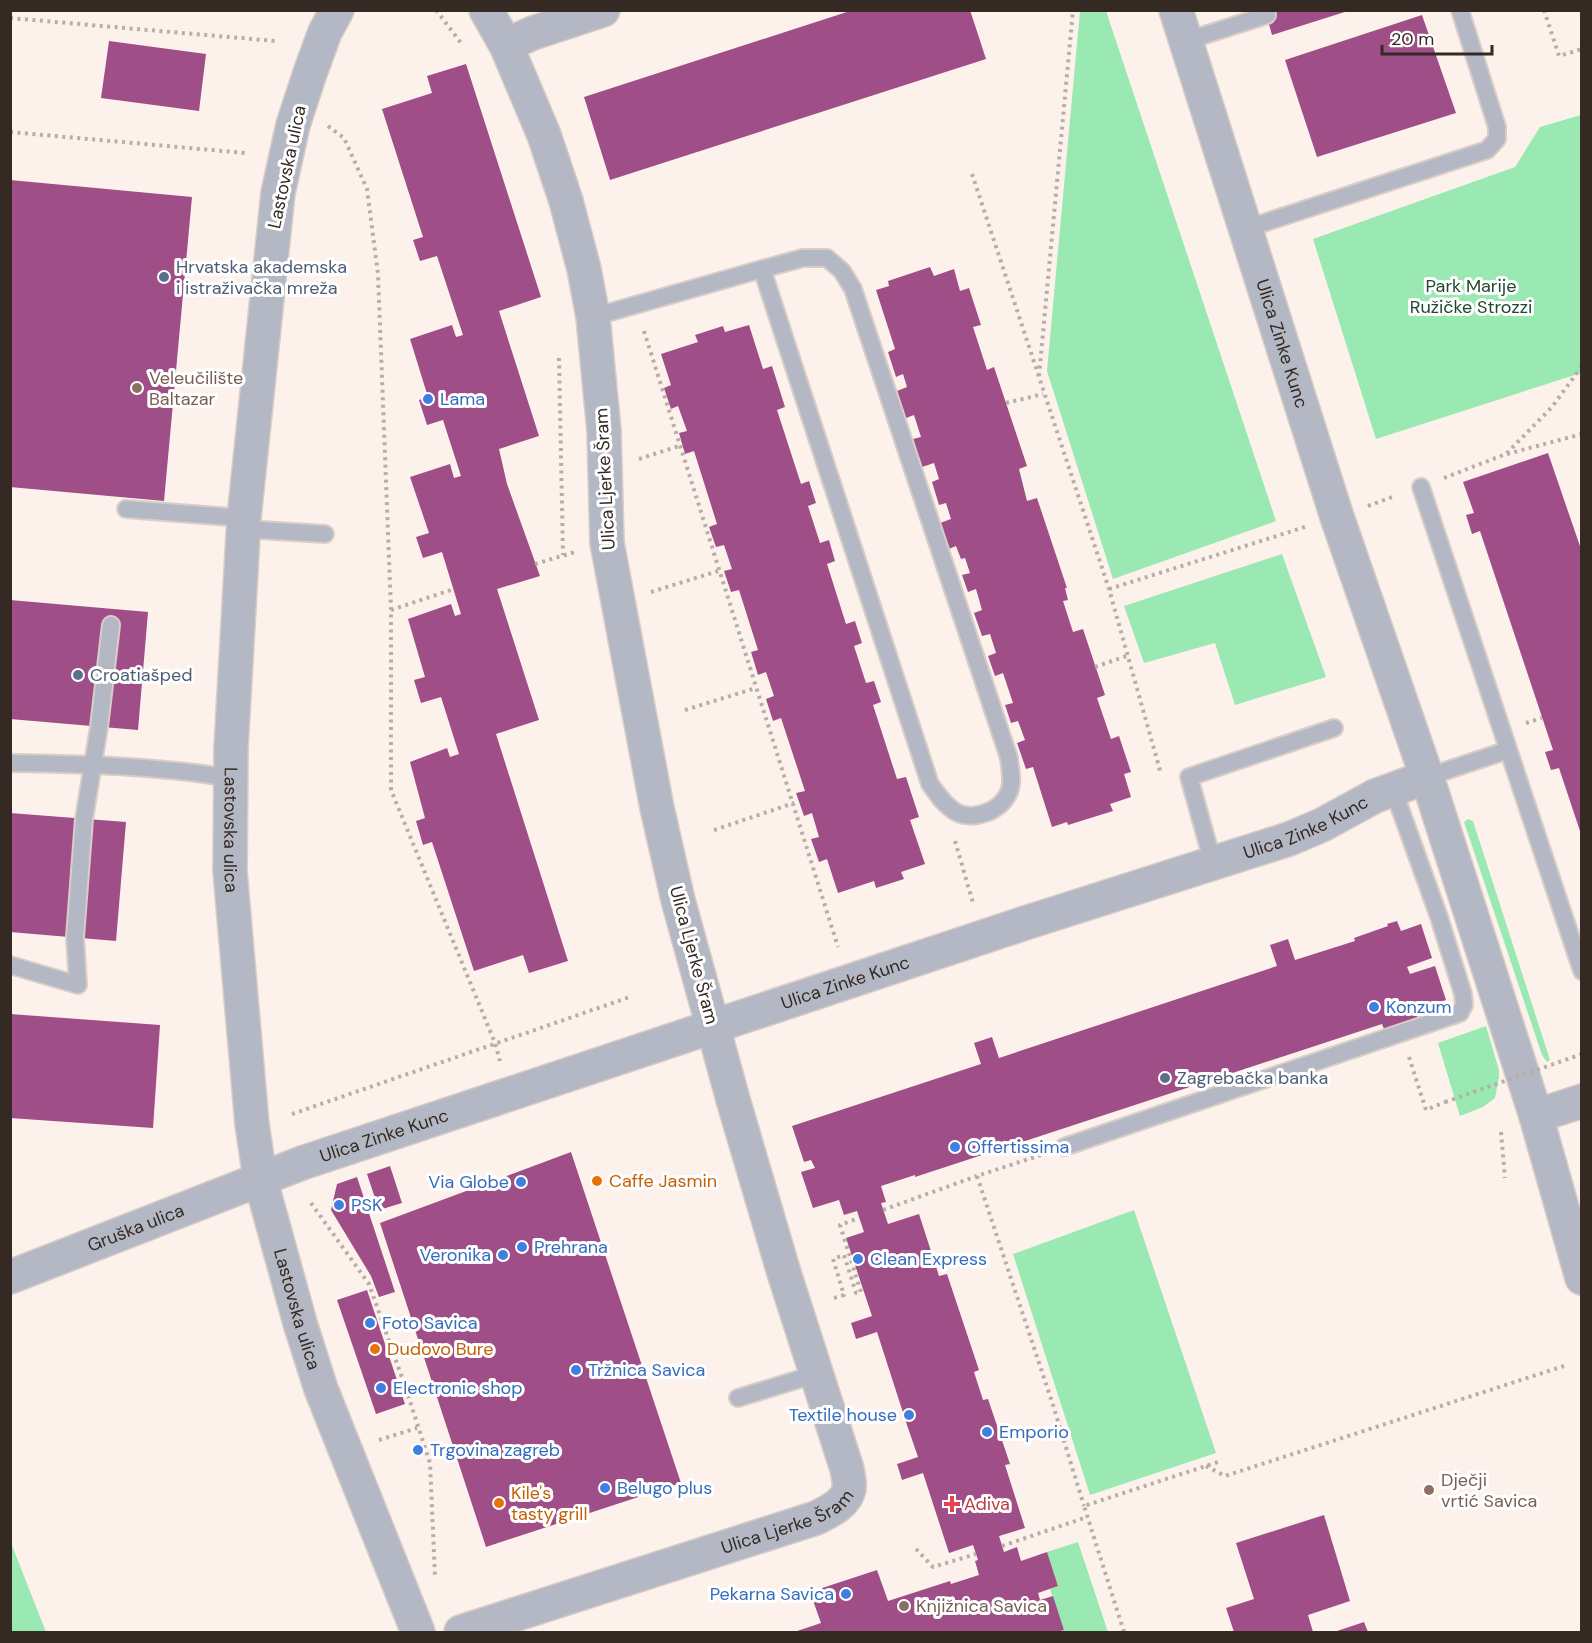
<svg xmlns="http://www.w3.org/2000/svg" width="1592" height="1643" font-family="'DM Sans',sans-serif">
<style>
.green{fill:#9ae8b2}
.building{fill:#9f4e88}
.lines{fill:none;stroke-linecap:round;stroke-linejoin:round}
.service-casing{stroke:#d9cdc7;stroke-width:20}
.minor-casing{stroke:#d9cdc7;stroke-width:36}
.tertiary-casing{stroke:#d9cdc7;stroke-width:36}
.path{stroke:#b9ada7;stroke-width:4;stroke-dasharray:3 4.5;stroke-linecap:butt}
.service{stroke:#b4b8c4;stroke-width:16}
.minor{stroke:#b4b8c4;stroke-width:33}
.tertiary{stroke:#b4b8c4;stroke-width:33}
.path-bridge{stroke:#b9ada7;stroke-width:4;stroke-dasharray:3 4.5;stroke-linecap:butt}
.service-dot{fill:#5c6f8a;stroke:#fff;stroke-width:2}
.education-dot{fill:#8d6e63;stroke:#fff;stroke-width:2}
.shop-dot{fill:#3f7fe0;stroke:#fff;stroke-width:2}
.food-dot{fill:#e8710a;stroke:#fff;stroke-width:2}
.health-dot{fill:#e0444e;stroke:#fff;stroke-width:2}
.labels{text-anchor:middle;stroke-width:6;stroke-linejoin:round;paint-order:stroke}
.street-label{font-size:18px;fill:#342923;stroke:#fff}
.service-label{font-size:18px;fill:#4e5e75;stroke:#fff;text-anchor:start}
.park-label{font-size:18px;fill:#20482e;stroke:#fff}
.education-label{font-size:18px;fill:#785e54;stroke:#fff;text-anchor:start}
.shop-label{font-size:18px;fill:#366cbe;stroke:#fff;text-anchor:start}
.food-label{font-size:18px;fill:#c56008;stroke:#fff;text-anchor:start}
.health-label{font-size:18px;fill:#be3a42;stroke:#fff;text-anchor:start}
</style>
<rect width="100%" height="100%" fill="#fdf1eb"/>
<path class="green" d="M 1080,11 L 1106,11 L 1276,521 L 1113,579 L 1047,371 Z
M 1581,115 L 1581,373 L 1376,439 L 1313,239 L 1515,167 L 1540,127 Z
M 1282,554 L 1326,677 L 1235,705 L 1215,643 L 1144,663 L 1124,606 Z
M 1468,819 L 1473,821 L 1550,1060 L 1547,1062 L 1542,1055 L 1464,822 Z
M 1486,1026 L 1499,1070 L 1499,1077 L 1495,1098 L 1483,1107 L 1460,1116 L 1438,1043 Z
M 1134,1210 L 1216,1453 L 1090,1495 L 1013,1254 Z
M 1078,1542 L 1108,1632 L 1057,1632 L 1064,1630 L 1050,1589 L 1058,1586 L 1047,1552 Z
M 10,1543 L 11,1543 L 46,1632 L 11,1632 Z"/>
<path class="building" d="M 853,10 L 970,10 L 986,59 L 610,180 L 584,97 Z
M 1265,10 L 1348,10 L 1348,11 L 1272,35 Z
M 1422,15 L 1456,113 L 1317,157 L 1285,60 Z
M 109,41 L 206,54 L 199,111 L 101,98 Z
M 466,64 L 541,297 L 499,311 L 539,436 L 499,449 L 507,484 L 540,576 L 497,589 L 539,720 L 496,734 L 568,961 L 529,973 L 523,955 L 474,971 L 432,842 L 423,845 L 416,821 L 425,818 L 410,762 L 447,748 L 450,757 L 459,754 L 441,697 L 421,703 L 414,680 L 425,677 L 408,619 L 451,604 L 455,616 L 461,614 L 442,552 L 423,558 L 416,537 L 429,533 L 410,477 L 450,464 L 454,478 L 461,476 L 443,420 L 427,425 L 419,400 L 428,397 L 410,339 L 452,325 L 456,337 L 463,335 L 437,256 L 420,261 L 413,240 L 423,237 L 382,109 L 432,93 L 427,76 Z
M 10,180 L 192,197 L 164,501 L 10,487 Z
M 930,267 L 934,276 L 954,269 L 960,291 L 969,288 L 981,325 L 973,327 L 987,370 L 994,367 L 1027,466 L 1019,469 L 1027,501 L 1037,498 L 1067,588 L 1065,588 L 1068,600 L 1063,601 L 1073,632 L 1083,629 L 1105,695 L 1097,698 L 1111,739 L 1119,736 L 1131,772 L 1124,774 L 1131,797 L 1110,804 L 1113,811 L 1068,825 L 1067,822 L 1052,827 L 1033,767 L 1026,769 L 1017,743 L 1025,740 L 1018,721 L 1011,723 L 1005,705 L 1013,703 L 1003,673 L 995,676 L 988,656 L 996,653 L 990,634 L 982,636 L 974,613 L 982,610 L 976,589 L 968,592 L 962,575 L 970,573 L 965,558 L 961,559 L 956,546 L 949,549 L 940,523 L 951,519 L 946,503 L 939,505 L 932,482 L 939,479 L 934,463 L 922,467 L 913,439 L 921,437 L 914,415 L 906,418 L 897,391 L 907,387 L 903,374 L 896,377 L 888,352 L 895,349 L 876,290 L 889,286 L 888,281 Z
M 749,325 L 763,369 L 772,366 L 785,407 L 777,410 L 801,484 L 809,481 L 816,503 L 808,506 L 820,543 L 829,540 L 835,561 L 827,564 L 846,624 L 855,621 L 862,643 L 854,646 L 866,683 L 874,681 L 881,702 L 873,705 L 897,779 L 906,777 L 919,817 L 910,820 L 925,864 L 901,872 L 904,879 L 876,888 L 874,881 L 838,893 L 827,859 L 819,862 L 811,839 L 819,837 L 812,813 L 804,816 L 796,793 L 805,791 L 781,718 L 773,721 L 766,699 L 774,696 L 766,672 L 758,675 L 751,652 L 758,650 L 739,590 L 731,592 L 724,571 L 732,569 L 724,545 L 716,547 L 709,527 L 717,524 L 694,451 L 685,454 L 679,433 L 687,431 L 678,406 L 671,409 L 664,388 L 671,385 L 661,354 L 698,342 L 695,335 L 723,326 L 725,332 Z
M 1548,453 L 1582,552 L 1581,834 L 1559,768 L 1551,770 L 1545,752 L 1553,750 L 1480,531 L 1472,534 L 1466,515 L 1474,513 L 1463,482 Z
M 10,600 L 148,612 L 138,730 L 10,719 Z
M 10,813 L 126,822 L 116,941 L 10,932 Z
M 1397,921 L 1401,931 L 1421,924 L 1432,958 L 1407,967 L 1410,974 L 1435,966 L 1446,1000 L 1415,1010 L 1418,1018 L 1384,1029 L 1382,1024 L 915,1177 L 915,1175 L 881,1186 L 886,1202 L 881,1203 L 888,1224 L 919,1214 L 939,1276 L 947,1274 L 979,1370 L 974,1372 L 983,1400 L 988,1399 L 1010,1464 L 1005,1465 L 1025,1528 L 999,1536 L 1004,1552 L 1017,1547 L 1021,1561 L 1047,1552 L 1058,1586 L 1038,1593 L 1040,1600 L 1053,1596 L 1064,1630 L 1057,1632 L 794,1632 L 821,1623 L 810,1592 L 877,1570 L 888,1601 L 950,1581 L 951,1584 L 979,1575 L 975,1561 L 978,1560 L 973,1545 L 949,1553 L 923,1473 L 902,1480 L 897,1464 L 918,1457 L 907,1425 L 877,1332 L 856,1339 L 851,1323 L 872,1316 L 846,1238 L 864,1232 L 857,1211 L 844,1215 L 839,1200 L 813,1208 L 801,1172 L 815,1168 L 811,1160 L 804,1162 L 792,1126 L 981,1064 L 974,1043 L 992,1037 L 999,1058 L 1277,966 L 1270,945 L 1288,939 L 1295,960 L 1355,941 L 1354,938 L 1388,926 L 1387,924 Z
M 10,1014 L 160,1025 L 153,1128 L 10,1118 Z
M 571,1152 L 681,1483 L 486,1547 L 380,1223 Z
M 390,1166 L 402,1203 L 379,1210 L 367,1174 Z
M 357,1177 L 395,1292 L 379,1297 L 371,1276 L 331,1210 L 337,1184 Z
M 367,1290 L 405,1404 L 376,1414 L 337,1300 Z
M 1324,1515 L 1350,1601 L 1308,1615 L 1313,1632 L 1234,1632 L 1226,1608 L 1254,1599 L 1236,1543 Z
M 1364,1622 L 1368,1632 L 1334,1632 Z"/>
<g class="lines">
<defs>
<path id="service" d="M 1186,41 L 1267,15
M 1245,229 L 1487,150 L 1497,139 L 1497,127 L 1460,10
M 593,317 L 762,269 L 930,784 C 937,794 945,806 956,812 C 973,821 999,812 1008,794 C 1014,783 1010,769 1009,758 L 853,289 L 842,271 L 827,258 L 803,258 L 762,269
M 1421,487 L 1582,971
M 126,509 L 244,518
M 244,529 L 325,534
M 10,763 C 84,764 158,766 230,778
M 1427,777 L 1508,750
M 1213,863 L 1189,777 L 1334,728
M 10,965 L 78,985 L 75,937 L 84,819 L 99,727 L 111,625
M 1064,1147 L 1460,1013 L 1464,1005 L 1463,994 L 1439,917 L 1393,789
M 738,1398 L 816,1374"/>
<g id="minor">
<path id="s1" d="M 1176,10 L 1337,517 L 1427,777 L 1536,1116 L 1582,1278"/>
<path d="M 506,45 L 533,33 L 603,10"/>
<path d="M 1536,1116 L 1582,1101"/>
<path id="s2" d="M 10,1277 L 302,1163 L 1022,924 L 1289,839 L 1322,825 L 1375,796 L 1427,777"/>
<path id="s3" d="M 461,1632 L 816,1518 C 828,1512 846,1504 849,1489 C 850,1483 848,1475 847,1469 L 784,1273 L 734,1103 L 678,900 L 657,808 L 607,543 L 604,431 L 593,317 L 584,269 L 566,201 L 544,135 L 506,45 L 486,10"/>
</g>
<g id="tertiary">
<path id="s4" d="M 337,10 L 325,32 L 310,73 L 293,125 L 278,193 L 244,518 L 231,748 L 230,871 L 252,1124 L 260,1178 L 300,1323 L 321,1389 L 418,1632"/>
</g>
</defs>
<use href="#service" class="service-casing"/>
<use href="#minor" class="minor-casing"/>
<use href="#tertiary" class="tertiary-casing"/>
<path class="path" d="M 436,10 L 461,43
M 1544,10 L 1559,56 L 1582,49
M 10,18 L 275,41
M 328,126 L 344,138 L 367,189 L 378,274 L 391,610 L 391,790 L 495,1043 L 500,1061
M 10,132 L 245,153
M 972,174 L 1109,589 L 1161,774
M 644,331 L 838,947
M 559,358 L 563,555
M 1039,376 L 1073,10
M 1006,403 L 1043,394
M 1507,454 L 1582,434
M 639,459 L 679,446
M 1444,478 L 1506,454 L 1552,407 L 1582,366
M 1368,506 L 1395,496
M 535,564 L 575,552
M 1109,589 L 1305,527
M 651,592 L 718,571
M 391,610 L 454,589
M 1095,667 L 1129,655
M 685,710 L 756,688
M 1526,723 L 1542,718
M 714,830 L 794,803
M 955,841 L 973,903
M 1409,1057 L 1426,1110 L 1445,1102
M 292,1114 L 630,997
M 1501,1132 L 1505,1178
M 1041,1155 L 977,1176 L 1053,1405 L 1084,1506
M 311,1203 L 369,1284 L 406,1389 L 430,1463 L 435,1576
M 883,1210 L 977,1176
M 834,1298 L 844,1295 L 833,1259 L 844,1255 L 856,1293 L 861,1292 L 840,1225 L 859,1218
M 379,1440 L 417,1428
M 1206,1466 L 1225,1476 L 1564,1366
M 1002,1546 L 1087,1517
M 916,1549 L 933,1567 L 976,1554
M 1124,1632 L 1084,1506 L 1218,1462"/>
<use href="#service" class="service"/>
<use href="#minor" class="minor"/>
<use href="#tertiary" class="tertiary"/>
<path class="path-bridge" d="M 1445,1102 L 1582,1054"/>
</g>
<g class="service-dot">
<circle cx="164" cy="277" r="6"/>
<circle cx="78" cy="675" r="6"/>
<circle cx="1165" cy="1078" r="6"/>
</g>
<g class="education-dot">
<circle cx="137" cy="388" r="6"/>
<circle cx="1429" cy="1490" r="6"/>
<circle cx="904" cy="1606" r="6"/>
</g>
<g class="shop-dot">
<circle cx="428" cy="399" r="6"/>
<circle cx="1374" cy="1007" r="6"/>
<circle cx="955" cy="1147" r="6"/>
<circle cx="521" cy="1182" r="6"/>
<circle cx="339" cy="1205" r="6"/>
<circle cx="522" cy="1247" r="6"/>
<circle cx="503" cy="1255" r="6"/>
<circle cx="858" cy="1259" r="6"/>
<circle cx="370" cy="1323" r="6"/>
<circle cx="576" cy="1370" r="6"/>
<circle cx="381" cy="1388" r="6"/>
<circle cx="909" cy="1415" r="6"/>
<circle cx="987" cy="1432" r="6"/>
<circle cx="418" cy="1450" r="6"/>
<circle cx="605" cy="1488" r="6"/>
<circle cx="846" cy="1594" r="6"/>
</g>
<g class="food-dot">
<circle cx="597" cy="1181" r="6"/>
<circle cx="375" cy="1349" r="6"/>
<circle cx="499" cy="1503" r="6"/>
</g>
<path class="health-dot" d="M949 1495h6v6h6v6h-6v6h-6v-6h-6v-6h6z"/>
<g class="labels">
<g class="street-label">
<text transform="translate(287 167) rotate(-78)" y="6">Lastovska ulica</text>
<text dy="6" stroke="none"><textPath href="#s1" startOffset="350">Ulica Zinke Kunc</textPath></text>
<text transform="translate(605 479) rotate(-93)" y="6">Ulica Ljerke Šram</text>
<text dy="6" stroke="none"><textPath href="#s2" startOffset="1372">Ulica Zinke Kunc</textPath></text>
<text dy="6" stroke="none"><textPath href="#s4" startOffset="832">Lastovska ulica</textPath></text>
<text transform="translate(694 955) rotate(75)" y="6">Ulica Ljerke Šram</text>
<text dy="6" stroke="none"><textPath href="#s2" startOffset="886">Ulica Zinke Kunc</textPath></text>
<text dy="6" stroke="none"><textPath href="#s2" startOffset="400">Ulica Zinke Kunc</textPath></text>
<text dy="6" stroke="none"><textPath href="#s2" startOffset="135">Gruška ulica</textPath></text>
<text dy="6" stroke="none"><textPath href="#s4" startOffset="1318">Lastovska ulica</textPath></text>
<text dy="6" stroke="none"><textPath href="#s3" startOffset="345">Ulica Ljerke Šram</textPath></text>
</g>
<g class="service-label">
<text x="176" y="273">Hrvatska akademska<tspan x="176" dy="21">i istraživačka mreža</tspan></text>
<text x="90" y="681">Croatiašped</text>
<text x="1177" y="1084">Zagrebačka banka</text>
</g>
<g class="park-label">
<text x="1471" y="292">Park Marije<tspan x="1471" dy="21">Ružičke Strozzi</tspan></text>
</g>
<g class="education-label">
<text x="149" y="384">Veleučilište<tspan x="149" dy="21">Baltazar</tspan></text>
<text x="1441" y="1486">Dječji<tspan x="1441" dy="21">vrtić Savica</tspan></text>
<text x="916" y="1612">Knjižnica Savica</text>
</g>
<g class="shop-label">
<text x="440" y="405">Lama</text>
<text x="1386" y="1013">Konzum</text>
<text x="967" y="1153">Offertissima</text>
<text x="509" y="1188" text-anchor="end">Via Globe</text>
<text x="351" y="1211">PSK</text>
<text x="534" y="1253">Prehrana</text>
<text x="491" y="1261" text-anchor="end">Veronika</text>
<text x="870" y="1265">Clean Express</text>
<text x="382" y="1329">Foto Savica</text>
<text x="588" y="1376">Tržnica Savica</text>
<text x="393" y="1394">Electronic shop</text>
<text x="897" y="1421" text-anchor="end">Textile house</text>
<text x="999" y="1438">Emporio</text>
<text x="430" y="1456">Trgovina zagreb</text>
<text x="617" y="1494">Belugo plus</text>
<text x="834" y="1600" text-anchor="end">Pekarna Savica</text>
</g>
<g class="food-label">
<text x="609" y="1187">Caffe Jasmin</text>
<text x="387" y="1355">Dudovo Bure</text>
<text x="511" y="1499">Kile's<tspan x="511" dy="21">tasty grill</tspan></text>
</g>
<g class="health-label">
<text x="964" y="1510">Adiva</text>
</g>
</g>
<rect width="1592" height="1643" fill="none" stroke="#342923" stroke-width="24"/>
<path d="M1382 45v9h110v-9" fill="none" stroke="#342923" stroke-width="3"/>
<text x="1391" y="45" font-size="18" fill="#342923" stroke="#ffffff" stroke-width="4.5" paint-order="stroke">20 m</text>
</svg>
